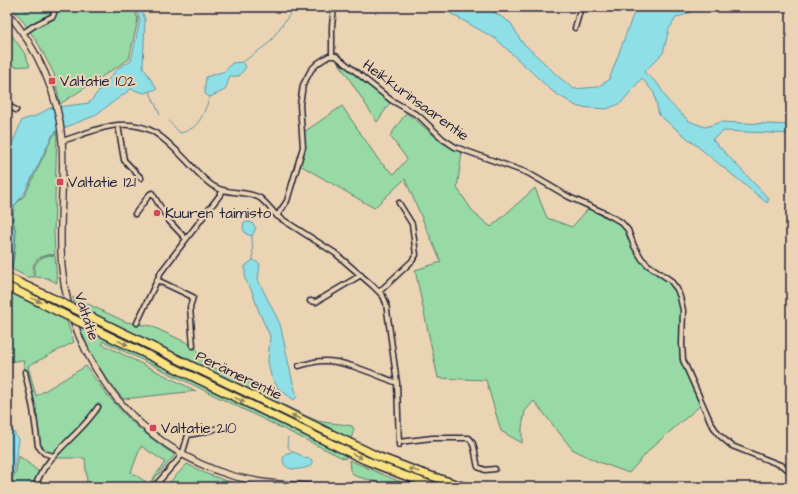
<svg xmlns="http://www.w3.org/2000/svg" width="798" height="494" font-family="'Architects Daughter',sans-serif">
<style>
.green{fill:#97daa6;stroke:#5c7e70;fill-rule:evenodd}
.water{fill:#8fe0e6;stroke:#6394a2}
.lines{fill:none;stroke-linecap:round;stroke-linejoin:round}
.stream{stroke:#6394a2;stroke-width:1}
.minor-casing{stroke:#22223b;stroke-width:7}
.secondary-casing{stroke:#22223b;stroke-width:8}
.motorway-casing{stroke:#22223b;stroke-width:10}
.minor{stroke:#ebd4b4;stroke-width:4}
.secondary{stroke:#ebd4b4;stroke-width:5.5}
.motorway{stroke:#f8e281;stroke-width:7}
.motorway-bridge-casing{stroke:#22223b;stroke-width:10;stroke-linecap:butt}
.motorway-bridge{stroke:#f8e281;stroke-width:7}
.oneway{fill:#8d825e}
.poi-dot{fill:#d1495b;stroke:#ebd4b4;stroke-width:1.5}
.labels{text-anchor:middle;stroke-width:4;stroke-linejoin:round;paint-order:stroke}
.poi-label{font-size:15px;fill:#22223b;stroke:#ebd4b4;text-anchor:start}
.street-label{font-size:15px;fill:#22223b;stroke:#ebd4b4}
</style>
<rect width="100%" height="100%" fill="#ebd4b4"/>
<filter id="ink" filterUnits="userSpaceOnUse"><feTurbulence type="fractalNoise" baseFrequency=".025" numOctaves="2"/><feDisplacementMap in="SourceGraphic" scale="8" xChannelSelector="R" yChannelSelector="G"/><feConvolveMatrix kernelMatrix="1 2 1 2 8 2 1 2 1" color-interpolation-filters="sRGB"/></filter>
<g filter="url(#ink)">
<path class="green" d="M 11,7 L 20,7 L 26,11 L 35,7 L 133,7 L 138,19 L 129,59 L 60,104 L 54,74 L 39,45 L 21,18 Z
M 7,28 L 25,54 L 30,66 L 7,67 Z
M 335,57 L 390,103 L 377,122 Z
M 342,106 L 380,162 L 394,174 L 407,159 L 390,136 L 406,113 L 416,120 L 441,142 L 462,152 L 457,188 L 474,213 L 491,227 L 535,188 L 547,218 L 572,227 L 588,209 L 614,221 L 626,229 L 634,252 L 643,263 L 652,270 L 667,279 L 676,291 L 681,311 L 680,359 L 701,405 L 652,447 L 629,473 L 596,461 L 572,449 L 534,401 L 525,411 L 522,427 L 522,443 L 501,431 L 486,380 L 438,378 L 415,270 L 441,262 L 405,179 L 374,208 L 300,165 L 305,147 L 304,132 Z
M 57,131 L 54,232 L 55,255 C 40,253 29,263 34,277 L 27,277 L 12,269 L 15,249 L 16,232 L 13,220 L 14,206 L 25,195 L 53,136 Z
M 49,255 L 55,256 L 57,283 L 47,278 L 35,277 L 34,271 L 35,264 L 41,258 Z
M 8,291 L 66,319 L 74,342 L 28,366 L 36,396 L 86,366 C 111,403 137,431 175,455 L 155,478 L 149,487 L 81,487 L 87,482 L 85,458 L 54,458 L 39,448 L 23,360 L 7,362 L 7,299 ZM 141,446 L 165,462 L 149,484 L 131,472 Z
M 73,297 L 126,322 L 151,326 L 194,346 C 199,350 198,358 203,362 C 211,368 234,375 245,380 C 256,386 264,393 274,399 C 287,407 303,415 318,421 C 329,424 341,423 352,426 L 354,429 L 351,439 L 75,306 Z
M 78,324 L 346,455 L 345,459 L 103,341 L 102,344 L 196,391 L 123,399 C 103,375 88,353 78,324 Z
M 18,455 L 43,475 L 38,487 L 9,487 L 16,471 Z
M 349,460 L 412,487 L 395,487 L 355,476 L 350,470 Z
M 187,464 L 207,474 L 244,487 L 165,487 Z"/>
<path class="water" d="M 135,7 L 140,7 L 145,19 L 143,67 L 157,89 L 144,93 L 131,89 L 94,116 L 56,131 L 52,136 L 24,194 L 14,206 L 12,220 L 15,232 L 14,249 L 7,293 L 7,248 L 8,241 L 7,239 L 7,157 L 22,120 L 36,116 L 50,108 L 89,103 L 117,69 L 131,61 L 140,20 Z
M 439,7 L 486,7 L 511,23 L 521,41 L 560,78 L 574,89 L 597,87 L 609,80 L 636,7 L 698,7 L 691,12 L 676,18 L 669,29 L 663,53 L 644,72 L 658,84 L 668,101 L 689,121 L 705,127 L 721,122 L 791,125 L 791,134 L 724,131 L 712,139 L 769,199 L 767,203 L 659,115 L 654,93 L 642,78 L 621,103 L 607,109 L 578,107 L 552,91 L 496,39 Z
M 243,62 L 246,67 L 239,76 L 230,76 L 225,90 L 210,97 L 205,94 L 205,85 L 206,77 L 225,71 L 232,63 Z
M 244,222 L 251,222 L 256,228 L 252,236 L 246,234 L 243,229 Z
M 253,260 L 260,264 L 258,280 L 280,324 L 292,379 L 297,397 L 294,400 L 278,388 L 271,376 L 268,362 L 270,336 L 259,312 L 252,291 L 245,279 L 245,266 Z
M 7,420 L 18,439 L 14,471 L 8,487 L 7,461 L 10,449 L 7,443 Z
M 293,452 L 301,455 L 304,458 L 311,459 L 312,461 L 312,465 C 302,471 279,473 284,455 L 287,453 Z"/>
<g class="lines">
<path class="stream" d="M 243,62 L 269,43 L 295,7
M 150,92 L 160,115
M 169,121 L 180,133 C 200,129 203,114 210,97
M 252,236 L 253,260
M 288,437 C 287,444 287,448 293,452"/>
<defs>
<path id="minor" d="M 575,28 L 581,7
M 23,33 L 35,25 L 53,16 L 54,13 L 52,7
M 332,55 L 332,26 L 334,7
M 7,105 L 16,110
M 118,125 L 124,160 L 141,178
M 62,141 C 92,132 123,115 154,132 C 165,139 175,149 184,158 C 192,166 206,183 215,187 C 229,195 246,190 260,198 C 266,203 272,210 277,216
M 135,214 L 150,194 L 152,193 L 169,221 L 186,239
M 157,280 L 193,297 L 190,307 L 193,346
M 379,292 L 412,261 L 416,255 L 412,224 L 399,203
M 310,301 L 316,302 L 361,275
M 137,323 L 161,272 L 223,191
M 299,366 C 306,364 315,361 323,361 C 344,360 376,375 397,383
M 25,372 L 33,409 L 38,446 L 44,453 L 53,456
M 399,442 L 432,438 L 469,438 C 476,444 475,458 478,467 L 485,470 L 495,469
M 399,445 L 397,383 L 386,303 L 383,296 L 373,286 L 335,253 L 277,216 L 287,201 L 303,147 L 300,105 L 303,85 L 311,70 L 318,63 L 329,56 L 336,56 L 391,100 L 419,116 L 443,139 L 455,147 L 528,173 L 569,197 L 607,214 L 621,222 L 628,230 L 634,246 L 642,259 L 648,265 L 670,280 L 677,289 L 680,297 L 683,310 L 682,344 L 683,360 L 711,423 L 719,435 L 732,446 L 783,466 L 791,472
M 35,487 C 46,453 80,436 98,407
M 154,487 L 182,455 L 188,435 L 204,432 L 218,428"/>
<path id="secondary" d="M 7,12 C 37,48 59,94 62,141 C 65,183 58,226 62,268 C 71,363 140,449 233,476 C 262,484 293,485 323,487"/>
<path id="motorway" d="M 7,277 L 54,299
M 7,286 L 57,311
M 85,314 L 377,456 L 419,472 L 465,487
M 88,326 L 365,460 L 403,475 L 437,487"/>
</defs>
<use href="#minor" class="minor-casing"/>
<use href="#secondary" class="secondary-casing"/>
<use href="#motorway" class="motorway-casing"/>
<use href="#minor" class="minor"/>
<use href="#secondary" class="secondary"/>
<use href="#motorway" class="motorway"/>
<defs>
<path id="motorway-bridge" d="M 54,299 L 85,314
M 57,311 L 88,326"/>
</defs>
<use href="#motorway-bridge" class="motorway-bridge-casing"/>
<use href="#motorway-bridge" class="motorway-bridge"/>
</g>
<defs><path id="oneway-solid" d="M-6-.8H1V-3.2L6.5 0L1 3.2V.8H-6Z"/></defs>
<g class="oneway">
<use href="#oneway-solid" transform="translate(36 300) rotate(26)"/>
<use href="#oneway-solid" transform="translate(123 343) rotate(26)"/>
<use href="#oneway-solid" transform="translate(240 400) rotate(26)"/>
<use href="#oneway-solid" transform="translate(296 417) rotate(-155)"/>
<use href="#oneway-solid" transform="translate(357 456) rotate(26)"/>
<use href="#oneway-solid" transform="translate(414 470) rotate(-159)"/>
</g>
</g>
<g class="poi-dot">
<rect x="48" y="77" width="8" height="8" rx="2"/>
<rect x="56" y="178" width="8" height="8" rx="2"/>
<circle cx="157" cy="213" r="4"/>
<rect x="149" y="424" width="8" height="8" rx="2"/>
</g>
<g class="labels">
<g class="poi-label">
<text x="60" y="86">Valtatie 102</text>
<text x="68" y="187">Valtatie 121</text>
<text x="165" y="218">Kuuren taimisto</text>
<text x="161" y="433">Valtatie 210</text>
</g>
<g class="street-label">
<text transform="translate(416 100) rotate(36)" y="5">Heikkurinsaarentie</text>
<text transform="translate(87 316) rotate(72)" y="5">Valtatie</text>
<text transform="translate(239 375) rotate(26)" y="5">Perämerentie</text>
</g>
</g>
<rect width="798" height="494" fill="none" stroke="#ebd4b4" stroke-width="24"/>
<rect x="12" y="12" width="774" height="470" fill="none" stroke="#22223b" stroke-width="1.5" filter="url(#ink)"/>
</svg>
